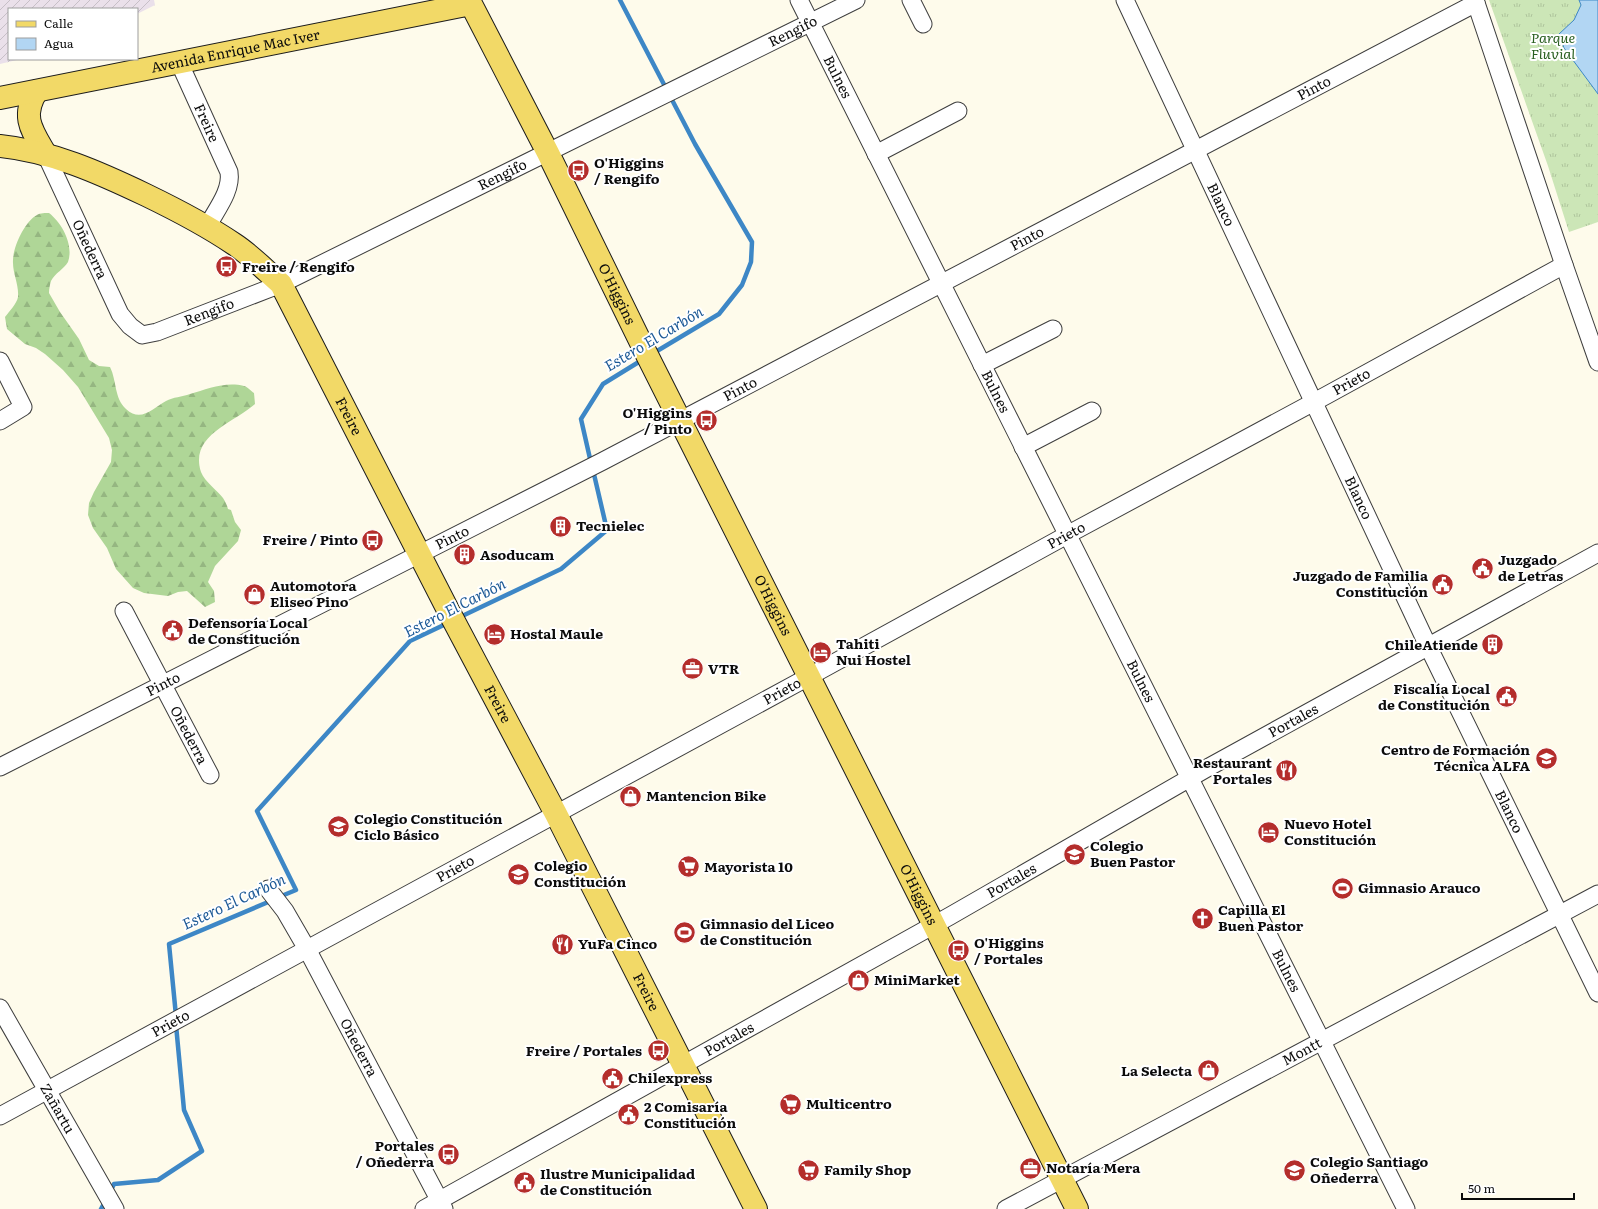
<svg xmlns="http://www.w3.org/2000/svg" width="1598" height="1209" font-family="Literata,serif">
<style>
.industrial{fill:url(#industrial-furrows)}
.grass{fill:url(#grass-tufts)}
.forest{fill:url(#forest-firs)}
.water{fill:#b2d6f3;stroke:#3d87c6}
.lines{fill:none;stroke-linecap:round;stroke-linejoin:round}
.stream{stroke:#3d87c6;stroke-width:4.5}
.minor-casing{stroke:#3e3e3e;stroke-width:19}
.major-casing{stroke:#1c1c1c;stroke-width:24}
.minor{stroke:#fff;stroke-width:17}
.major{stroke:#f2d967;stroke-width:22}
.labels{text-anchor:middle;stroke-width:4;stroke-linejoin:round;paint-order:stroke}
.street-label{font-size:14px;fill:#0b0b0b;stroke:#fff}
.park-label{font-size:14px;font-style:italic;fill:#295f20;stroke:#fff}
.poi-label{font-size:14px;font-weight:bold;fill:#0b0b0b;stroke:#fff;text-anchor:start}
.water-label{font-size:15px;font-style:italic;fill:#1c5996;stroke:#fff}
</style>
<defs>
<pattern id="industrial-furrows" width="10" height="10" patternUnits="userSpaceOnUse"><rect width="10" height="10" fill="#eae0ea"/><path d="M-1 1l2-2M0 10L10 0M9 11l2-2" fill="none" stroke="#c7bfc7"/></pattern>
<pattern id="grass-tufts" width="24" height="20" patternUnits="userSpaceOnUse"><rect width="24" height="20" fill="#cce6b7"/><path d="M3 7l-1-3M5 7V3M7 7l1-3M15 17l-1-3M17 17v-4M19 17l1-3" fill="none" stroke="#aec49c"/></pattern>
<pattern id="forest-firs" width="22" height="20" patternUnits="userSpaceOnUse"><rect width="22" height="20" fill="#afd697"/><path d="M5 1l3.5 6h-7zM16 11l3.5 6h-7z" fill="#95b681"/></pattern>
</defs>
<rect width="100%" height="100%" fill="#fefbeb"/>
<path class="industrial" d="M 0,0 L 154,0 L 155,5 L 137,14 L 137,9 L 9,9 L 9,59 L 21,59 L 0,64 Z"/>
<path class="grass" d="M 1489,0 L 1598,0 L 1598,222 L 1569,232 L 1548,166 Z"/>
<path class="forest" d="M 49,213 C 62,223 74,245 68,262 C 64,269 55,273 51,281 C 50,284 49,289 49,293 L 60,312 L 79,339 L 89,360 L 99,366 L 110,367 C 117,381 114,398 126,409 C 141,423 153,408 166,401 C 173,397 182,397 190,394 C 207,389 226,381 244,386 C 248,387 251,391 254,393 L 255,404 C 234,423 189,435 201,472 C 205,482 217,490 223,498 C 225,501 227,505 228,509 L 231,510 L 235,522 L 241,530 L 238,541 L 215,566 L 208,582 L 214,591 L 215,602 L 205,607 L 187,591 L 178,592 L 168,596 L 144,593 L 133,588 L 116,569 L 107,548 L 93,528 L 88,515 L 89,503 L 94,492 L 111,462 L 112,450 L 109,438 L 78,387 L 63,370 L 45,354 L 36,348 L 25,344 L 7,329 L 5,317 C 9,312 17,303 18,297 C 19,285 13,274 13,263 C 12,249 24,222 37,215 C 40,213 46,213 49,213 Z"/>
<path class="water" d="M 1579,0 L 1598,0 L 1598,94 L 1564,48 L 1559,34 L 1574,20 L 1581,5 Z"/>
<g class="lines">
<path class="stream" d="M 620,0 L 695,144 L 752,242 L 751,262 L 742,285 L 719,314 L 652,354
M 591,463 L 581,419 L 603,384 L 642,360
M 458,618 L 561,569 L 607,530 L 593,470
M 279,897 L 296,890 L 257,811 L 410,641 L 448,623
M 176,1016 L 169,944 L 273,900
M 110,1192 L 114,1184 L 158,1180 L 202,1151 L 184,1110 L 176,1025
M 101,1209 L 106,1200"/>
<defs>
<g id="minor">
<path id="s1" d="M 799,0 L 1406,1209"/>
<path d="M 911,0 L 923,24"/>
<path id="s2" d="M 1125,0 L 1428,646 L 1598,993"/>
<path d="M 1475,0 L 1564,265 L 1598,362"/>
<path id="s3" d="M 179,62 L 229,172 C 232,191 216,210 207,227"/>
<path d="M 876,154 L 958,111"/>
<path id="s4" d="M 46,155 L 120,314 L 130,326 L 142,335 L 157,332 L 281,284 L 856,0"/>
<path d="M 0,361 L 23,407 L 0,421"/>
<path d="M 982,365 L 1053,329"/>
<path d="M 1023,447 L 1092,411"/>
<path id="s5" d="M 124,611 L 210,775"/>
<path id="s6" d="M 0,767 L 603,461 L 1476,3"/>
<path id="s7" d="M 268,889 L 285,911 L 307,949 L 444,1209"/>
<path id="s8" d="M 0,1008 L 115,1209"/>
<path id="s9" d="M 0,1116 L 810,676 L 1067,535 L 1327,395 L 1564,265"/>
<path id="s10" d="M 424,1209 L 950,916 L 1209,767 L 1598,553"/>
<path id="s11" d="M 1006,1209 L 1598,894"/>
</g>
<g id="major">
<path d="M 37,91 C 20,117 33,132 46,155"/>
<path id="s12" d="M 0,98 L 471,4 L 548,153 L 643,347 L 1077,1209"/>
<path id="s13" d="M 0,146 C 51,151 100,173 146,195 C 177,210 206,225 234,244 C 251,255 266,271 281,284 L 448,610 L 556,814 L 756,1209"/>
</g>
</defs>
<use href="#minor" class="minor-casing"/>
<use href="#major" class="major-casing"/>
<use href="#minor" class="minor"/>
<use href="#major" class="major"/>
</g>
<defs>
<symbol id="bus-disc" viewBox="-11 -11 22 22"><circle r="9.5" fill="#b42d2b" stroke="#fff"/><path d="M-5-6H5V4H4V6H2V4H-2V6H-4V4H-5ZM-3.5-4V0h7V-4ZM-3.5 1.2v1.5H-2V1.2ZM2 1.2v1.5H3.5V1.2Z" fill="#fff"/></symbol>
<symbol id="building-disc" viewBox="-11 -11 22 22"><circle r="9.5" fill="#b42d2b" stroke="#fff"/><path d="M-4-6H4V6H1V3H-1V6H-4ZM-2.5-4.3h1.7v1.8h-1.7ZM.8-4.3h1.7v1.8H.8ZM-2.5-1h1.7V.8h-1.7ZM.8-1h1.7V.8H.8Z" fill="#fff"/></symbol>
<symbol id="civic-disc" viewBox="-11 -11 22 22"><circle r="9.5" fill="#b42d2b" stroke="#fff"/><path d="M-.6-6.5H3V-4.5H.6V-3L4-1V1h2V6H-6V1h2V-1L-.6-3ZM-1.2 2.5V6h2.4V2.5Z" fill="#fff"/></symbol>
<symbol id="shop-disc" viewBox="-11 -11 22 22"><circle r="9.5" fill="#b42d2b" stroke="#fff"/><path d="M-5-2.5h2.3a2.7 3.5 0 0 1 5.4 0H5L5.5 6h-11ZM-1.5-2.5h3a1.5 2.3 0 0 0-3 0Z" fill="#fff"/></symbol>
<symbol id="hotel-disc" viewBox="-11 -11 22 22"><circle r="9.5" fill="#b42d2b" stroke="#fff"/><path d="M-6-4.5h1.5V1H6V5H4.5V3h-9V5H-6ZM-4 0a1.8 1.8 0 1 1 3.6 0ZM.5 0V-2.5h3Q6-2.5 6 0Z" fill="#fff"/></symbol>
<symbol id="office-disc" viewBox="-11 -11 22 22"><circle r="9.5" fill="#b42d2b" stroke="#fff"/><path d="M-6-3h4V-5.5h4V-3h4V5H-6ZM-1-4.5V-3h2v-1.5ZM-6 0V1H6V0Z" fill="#fff"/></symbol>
<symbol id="university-disc" viewBox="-11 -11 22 22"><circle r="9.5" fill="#b42d2b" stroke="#fff"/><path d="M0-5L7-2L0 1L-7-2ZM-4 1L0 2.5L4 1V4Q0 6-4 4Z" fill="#fff"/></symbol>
<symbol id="restaurant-disc" viewBox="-11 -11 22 22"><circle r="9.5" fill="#b42d2b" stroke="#fff"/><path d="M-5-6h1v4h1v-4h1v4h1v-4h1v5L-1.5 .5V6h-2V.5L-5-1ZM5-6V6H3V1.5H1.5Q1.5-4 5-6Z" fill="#fff"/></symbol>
<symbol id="school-disc" viewBox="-11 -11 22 22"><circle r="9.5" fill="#b42d2b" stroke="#fff"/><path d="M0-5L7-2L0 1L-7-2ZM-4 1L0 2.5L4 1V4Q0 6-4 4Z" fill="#fff"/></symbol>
<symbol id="supermarket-disc" viewBox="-11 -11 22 22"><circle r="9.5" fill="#b42d2b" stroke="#fff"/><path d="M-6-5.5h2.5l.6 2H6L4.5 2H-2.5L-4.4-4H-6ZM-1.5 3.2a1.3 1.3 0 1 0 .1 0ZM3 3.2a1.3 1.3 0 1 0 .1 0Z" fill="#fff"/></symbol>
<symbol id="stadium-disc" viewBox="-11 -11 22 22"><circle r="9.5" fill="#b42d2b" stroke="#fff"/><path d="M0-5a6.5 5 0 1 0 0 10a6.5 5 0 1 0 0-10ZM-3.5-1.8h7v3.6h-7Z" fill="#fff"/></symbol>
<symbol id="church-disc" viewBox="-11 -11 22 22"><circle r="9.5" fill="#b42d2b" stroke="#fff"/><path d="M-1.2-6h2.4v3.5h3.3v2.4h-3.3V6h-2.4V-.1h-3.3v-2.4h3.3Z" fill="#fff"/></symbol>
</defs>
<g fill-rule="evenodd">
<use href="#bus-disc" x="566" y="158" width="25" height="25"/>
<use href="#bus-disc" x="214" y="254" width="25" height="25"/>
<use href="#bus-disc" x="694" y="408" width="25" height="25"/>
<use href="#building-disc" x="548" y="514" width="25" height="25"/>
<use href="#bus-disc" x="360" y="528" width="25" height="25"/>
<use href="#building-disc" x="452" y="542" width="25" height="25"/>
<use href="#civic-disc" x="1470" y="556" width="25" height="25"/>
<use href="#civic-disc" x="1430" y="572" width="25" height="25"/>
<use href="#shop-disc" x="242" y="582" width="25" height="25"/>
<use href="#civic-disc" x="160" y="618" width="25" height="25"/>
<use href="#hotel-disc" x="482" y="622" width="25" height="25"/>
<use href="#building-disc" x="1480" y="632" width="25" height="25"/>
<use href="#hotel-disc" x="808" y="640" width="25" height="25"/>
<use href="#office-disc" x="680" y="656" width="25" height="25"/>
<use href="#civic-disc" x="1494" y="684" width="25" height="25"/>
<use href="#university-disc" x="1534" y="746" width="25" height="25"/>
<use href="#restaurant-disc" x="1274" y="758" width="25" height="25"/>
<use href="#shop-disc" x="618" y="784" width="25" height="25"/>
<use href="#school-disc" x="326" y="814" width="25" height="25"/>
<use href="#hotel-disc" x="1256" y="820" width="25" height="25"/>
<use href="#school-disc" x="1062" y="842" width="25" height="25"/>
<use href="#supermarket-disc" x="676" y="854" width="25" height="25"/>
<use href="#school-disc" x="506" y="862" width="25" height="25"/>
<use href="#stadium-disc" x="1330" y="876" width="25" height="25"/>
<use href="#church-disc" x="1190" y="906" width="25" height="25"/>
<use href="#stadium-disc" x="672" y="920" width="25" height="25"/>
<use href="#restaurant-disc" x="550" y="932" width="25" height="25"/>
<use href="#bus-disc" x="946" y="938" width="25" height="25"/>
<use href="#shop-disc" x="846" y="968" width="25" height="25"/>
<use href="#bus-disc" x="646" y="1038" width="25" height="25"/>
<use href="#shop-disc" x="1196" y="1058" width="25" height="25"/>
<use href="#civic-disc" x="600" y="1066" width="25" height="25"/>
<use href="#supermarket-disc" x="778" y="1092" width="25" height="25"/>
<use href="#civic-disc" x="616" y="1102" width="25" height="25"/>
<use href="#bus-disc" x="436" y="1142" width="25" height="25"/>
<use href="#office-disc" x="1018" y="1156" width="25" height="25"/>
<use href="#supermarket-disc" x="796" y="1158" width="25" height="25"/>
<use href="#school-disc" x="1282" y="1158" width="25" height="25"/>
<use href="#civic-disc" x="512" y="1170" width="25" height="25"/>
</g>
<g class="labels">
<g class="street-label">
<text dy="5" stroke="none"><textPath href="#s4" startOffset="925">Rengifo</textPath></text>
<text dy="5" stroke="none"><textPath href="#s12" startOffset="240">Avenida Enrique Mac Iver</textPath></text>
<text dy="5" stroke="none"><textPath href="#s1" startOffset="86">Bulnes</textPath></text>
<text dy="5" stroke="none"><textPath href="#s6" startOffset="1479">Pinto</textPath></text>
<text dy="5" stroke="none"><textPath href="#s3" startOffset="67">Freire</textPath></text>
<text dy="5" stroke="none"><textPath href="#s4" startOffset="601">Rengifo</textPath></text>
<text dy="5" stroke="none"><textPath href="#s2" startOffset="226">Blanco</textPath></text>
<text dy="5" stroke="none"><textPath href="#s6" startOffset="1155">Pinto</textPath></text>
<text dy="5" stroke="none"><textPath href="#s4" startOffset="104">Oñederra</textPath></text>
<text dy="5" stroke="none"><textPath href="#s12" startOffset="805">O'Higgins</textPath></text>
<text dy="5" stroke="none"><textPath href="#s4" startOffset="277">Rengifo</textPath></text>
<text dy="5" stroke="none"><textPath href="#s9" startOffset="1538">Prieto</textPath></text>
<text dy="5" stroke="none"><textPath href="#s6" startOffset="831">Pinto</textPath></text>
<text dy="5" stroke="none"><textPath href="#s1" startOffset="438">Bulnes</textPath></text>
<text dy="5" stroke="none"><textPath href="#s13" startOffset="466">Freire</textPath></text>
<text dy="5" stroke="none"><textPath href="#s2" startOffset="550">Blanco</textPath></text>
<text dy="5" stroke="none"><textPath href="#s9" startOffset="1214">Prieto</textPath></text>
<text dy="5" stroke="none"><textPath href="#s6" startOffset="507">Pinto</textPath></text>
<text dy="5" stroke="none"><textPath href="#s12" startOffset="1153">O'Higgins</textPath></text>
<text dy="5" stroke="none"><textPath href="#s1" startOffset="762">Bulnes</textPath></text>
<text dy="5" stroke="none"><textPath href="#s6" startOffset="183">Pinto</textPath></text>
<text dy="5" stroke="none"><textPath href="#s9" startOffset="890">Prieto</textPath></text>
<text dy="5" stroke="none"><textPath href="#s13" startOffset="790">Freire</textPath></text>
<text dy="5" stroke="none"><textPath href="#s10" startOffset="997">Portales</textPath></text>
<text dy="5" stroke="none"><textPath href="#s5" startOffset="140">Oñederra</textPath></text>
<text dy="5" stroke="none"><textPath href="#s2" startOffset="898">Blanco</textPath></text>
<text dy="5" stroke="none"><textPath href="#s9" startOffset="518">Prieto</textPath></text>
<text dy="5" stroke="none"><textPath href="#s10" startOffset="673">Portales</textPath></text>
<text dy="5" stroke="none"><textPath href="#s12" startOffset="1477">O'Higgins</textPath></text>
<text dy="5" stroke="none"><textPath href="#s1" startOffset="1086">Bulnes</textPath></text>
<text dy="5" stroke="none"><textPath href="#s13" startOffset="1114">Freire</textPath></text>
<text dy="5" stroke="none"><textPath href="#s9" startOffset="194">Prieto</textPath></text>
<text dy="5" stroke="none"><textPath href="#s10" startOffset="349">Portales</textPath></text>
<text dy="5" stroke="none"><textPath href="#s7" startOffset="183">Oñederra</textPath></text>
<text dy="5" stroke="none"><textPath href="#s11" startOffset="335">Montt</textPath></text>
<text dy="5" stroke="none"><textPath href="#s8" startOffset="116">Zañartu</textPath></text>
</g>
<g class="park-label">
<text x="1553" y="43">Parque<tspan x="1553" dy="16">Fluvial</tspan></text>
</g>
<g class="poi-label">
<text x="594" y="168">O'Higgins<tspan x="594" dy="16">/ Rengifo</tspan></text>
<text x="242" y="272">Freire / Rengifo</text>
<text x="692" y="418" text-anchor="end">O'Higgins<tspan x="692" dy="16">/ Pinto</tspan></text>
<text x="576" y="531">Tecnielec</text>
<text x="358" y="545" text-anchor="end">Freire / Pinto</text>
<text x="480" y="560">Asoducam</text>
<text x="1498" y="565">Juzgado<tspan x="1498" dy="16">de Letras</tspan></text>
<text x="1428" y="581" text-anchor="end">Juzgado de Familia<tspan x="1428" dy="16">Constitución</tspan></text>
<text x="270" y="591">Automotora<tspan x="270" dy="16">Eliseo Pino</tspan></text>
<text x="188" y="628">Defensoría Local<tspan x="188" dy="16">de Constitución</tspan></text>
<text x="510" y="639">Hostal Maule</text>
<text x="836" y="649">Tahiti<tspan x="836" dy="16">Nui Hostel</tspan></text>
<text x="1478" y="650" text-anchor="end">ChileAtiende</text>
<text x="708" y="674">VTR</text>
<text x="1490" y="694" text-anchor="end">Fiscalía Local<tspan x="1490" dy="16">de Constitución</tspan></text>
<text x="1530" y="755" text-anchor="end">Centro de Formación<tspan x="1530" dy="16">Técnica ALFA</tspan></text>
<text x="1272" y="768" text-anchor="end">Restaurant<tspan x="1272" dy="16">Portales</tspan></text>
<text x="646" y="801">Mantencion Bike</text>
<text x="354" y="824">Colegio Constitución<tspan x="354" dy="16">Ciclo Básico</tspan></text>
<text x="1284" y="829">Nuevo Hotel<tspan x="1284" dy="16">Constitución</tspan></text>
<text x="1090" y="851">Colegio<tspan x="1090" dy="16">Buen Pastor</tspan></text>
<text x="534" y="871">Colegio<tspan x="534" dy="16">Constitución</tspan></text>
<text x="704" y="872">Mayorista 10</text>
<text x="1358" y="893">Gimnasio Arauco</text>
<text x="1218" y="915">Capilla El<tspan x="1218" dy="16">Buen Pastor</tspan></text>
<text x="700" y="929">Gimnasio del Liceo<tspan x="700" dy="16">de Constitución</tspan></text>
<text x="974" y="948">O'Higgins<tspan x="974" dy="16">/ Portales</tspan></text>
<text x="578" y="949">YuFa Cinco</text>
<text x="874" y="985">MiniMarket</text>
<text x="642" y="1056" text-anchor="end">Freire / Portales</text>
<text x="1192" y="1076" text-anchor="end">La Selecta</text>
<text x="628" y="1083">Chilexpress</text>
<text x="806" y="1109">Multicentro</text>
<text x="644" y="1112">2 Comisaría<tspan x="644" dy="16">Constitución</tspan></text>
<text x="434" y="1151" text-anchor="end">Portales<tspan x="434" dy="16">/ Oñederra</tspan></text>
<text x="1310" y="1167">Colegio Santiago<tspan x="1310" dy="16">Oñederra</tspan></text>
<text x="1046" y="1173">Notaría Mera</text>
<text x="824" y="1175">Family Shop</text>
<text x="540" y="1179">Ilustre Municipalidad<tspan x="540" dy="16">de Constitución</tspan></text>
</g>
<g class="water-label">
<text transform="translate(654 339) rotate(-31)" y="5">Estero El Carbón</text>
<text transform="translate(455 608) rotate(-27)" y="5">Estero El Carbón</text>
<text transform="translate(234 902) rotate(-25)" y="5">Estero El Carbón</text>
</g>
</g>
<rect x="8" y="8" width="130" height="52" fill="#ffffff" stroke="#9d9d9d"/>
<rect x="16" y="21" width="20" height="6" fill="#f2d967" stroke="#9d9d9d"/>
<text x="44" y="28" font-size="12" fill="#0b0b0b">Calle</text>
<rect x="16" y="38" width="20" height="12" fill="#b2d6f3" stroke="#9d9d9d"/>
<text x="44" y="48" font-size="12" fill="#0b0b0b">Agua</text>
<path d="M1462 1193v6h112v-6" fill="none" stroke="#0b0b0b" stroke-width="2"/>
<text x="1468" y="1193" font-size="12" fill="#0b0b0b" stroke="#ffffff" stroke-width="3" paint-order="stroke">50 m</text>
</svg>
